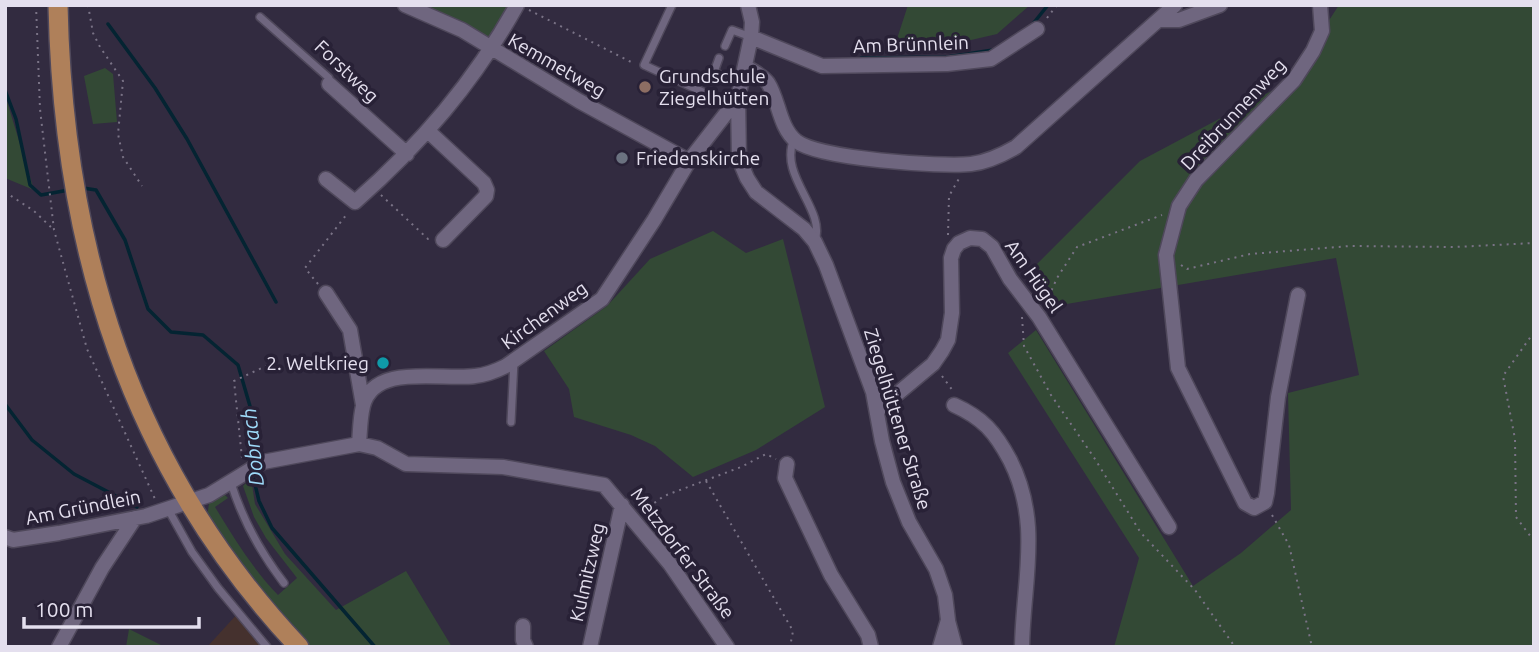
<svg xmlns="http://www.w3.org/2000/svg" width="1539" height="652" font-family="Ubuntu,sans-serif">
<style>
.industrial{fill:#45312e}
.green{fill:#334935}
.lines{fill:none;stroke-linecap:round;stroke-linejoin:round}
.stream{stroke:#042432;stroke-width:3.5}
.service-casing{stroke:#4f485b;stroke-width:10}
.minor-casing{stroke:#4f485b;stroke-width:17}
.primary-casing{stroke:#4f485b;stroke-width:22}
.path{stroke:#7a7386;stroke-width:2;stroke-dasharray:2 5;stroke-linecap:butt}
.service{stroke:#6f667f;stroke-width:7}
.minor{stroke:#6f667f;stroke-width:14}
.primary{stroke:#af805a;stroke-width:19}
.education-dot{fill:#8d6e63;stroke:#282136;stroke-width:2.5}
.worship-dot{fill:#6b7280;stroke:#282136;stroke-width:2.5}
.culture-dot{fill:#0f9aa8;stroke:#282136;stroke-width:2.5}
.labels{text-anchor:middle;stroke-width:7;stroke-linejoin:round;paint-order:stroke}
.street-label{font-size:19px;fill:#e4dfee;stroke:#282136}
.poi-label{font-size:19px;fill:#e4dfee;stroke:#282136;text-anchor:start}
.water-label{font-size:21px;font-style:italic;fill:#9edaf9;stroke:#282136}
</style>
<rect width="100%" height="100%" fill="#322b40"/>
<path class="industrial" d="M 239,612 L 272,647 L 207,647 Z"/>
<path class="green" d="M 404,5 L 512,5 L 492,50 Z
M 908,5 L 1030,5 L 997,34 L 928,50 L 895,45 Z
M 1339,5 L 1534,5 L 1534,647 L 1114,647 L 1139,558 L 1008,353 L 1036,330 L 1193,586 L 1241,553 L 1291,510 L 1288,393 L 1359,375 L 1336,258 L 1055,306 L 1024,277 L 1140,161 L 1296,78 L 1322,31 Z
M 105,68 L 113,74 L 117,122 L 93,124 L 84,76 Z
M 5,95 L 34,190 L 5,178 Z
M 713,231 L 746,253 L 783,239 L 825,407 L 756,450 L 693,477 L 655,446 L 631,435 L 574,417 L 569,389 L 544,351 L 607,306 L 650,259 Z
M 251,478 L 255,504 L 285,554 L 336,610 L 406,571 L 452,647 L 304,647 L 207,518 L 209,503 L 219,495 L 224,494 L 228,498 L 215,507 C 234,538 252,568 278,595 L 297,578 L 266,538 L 254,517 L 243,486 Z
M 129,629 L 165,647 L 126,647 Z"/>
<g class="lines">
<path class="stream" d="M 108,24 L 155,88 L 187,139 L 276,302
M 1032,25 L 1048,5
M 861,58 L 947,57 L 993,50
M 5,90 L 16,119 L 30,185 L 41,195 L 69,190
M 83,188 L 96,190 L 125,240 L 148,309 L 171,332 L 203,335 L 238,365 L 252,413 L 251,464
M 5,404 L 32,440 L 74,474 L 137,507
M 252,472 L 259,501 L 272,528 L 375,647"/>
<defs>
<path id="service" d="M 672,5 L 644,65 L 731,105
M 260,17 L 329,78 L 329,84
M 725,46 L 732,30 L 751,37
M 719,58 L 714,72 L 741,84
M 794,139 C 778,176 826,209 815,241
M 511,422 L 514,361
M 231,483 C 243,521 260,552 284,583
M 168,509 L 192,552 L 218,588 L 267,647"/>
<path id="minor" d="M 405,5 L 462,30 L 579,101 L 689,161
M 748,5 L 752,22 L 751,37 L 738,98 L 739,159 L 747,178 L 756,192 L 804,229 L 815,242 L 826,265 L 873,392 L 882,441 L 893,482 L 909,522 L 936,569 L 945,595 L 948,620 L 940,647
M 1161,20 L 1179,20 L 1220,5
M 751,37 L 822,66 L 947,64 L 991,59 L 1037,29
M 746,67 C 753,71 763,76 768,83 C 779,100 779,127 796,141 C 819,159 940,167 971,164 C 988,162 1002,155 1016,147 L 1175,5
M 329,84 L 407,154
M 428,131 L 484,183 L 487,190 L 486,196 L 443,240
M 326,179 L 355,202 C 421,144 474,82 517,5
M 326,293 L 350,330 L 363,405
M 1298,295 L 1278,397 L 1267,493 L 1265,502 L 1254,508 L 1245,503 L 1178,368 L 1166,255 L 1179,206 L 1196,180 L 1294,80 L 1313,51 L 1322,31 L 1320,5
M 954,405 C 983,418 995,432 1010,460 C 1042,523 1023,581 1022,647
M 878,410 L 933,364 L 942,351 L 948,340 L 952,313 L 951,258 L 954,249 L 959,243 L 970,238 L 982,239 L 992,247 L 1010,279 L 1039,317 L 1169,527
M 359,444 C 360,432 360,418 363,406 C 374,362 443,381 475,376 C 486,375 496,371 506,366 L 602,299 L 654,220 L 689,161 L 738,98
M 787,464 L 785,478 L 831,575 L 868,635 L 871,647
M 5,537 L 13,540 L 59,533 L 146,516 L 209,495 L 263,462 L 359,444 L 377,448 L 406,464 L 503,467 L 604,485 L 670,564 L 727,647
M 948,621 L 955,647
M 523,626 L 523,640 L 526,647
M 59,647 L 102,568 L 135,518
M 590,647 L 622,505"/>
<path id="primary" d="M 58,5 C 63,247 130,468 299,647"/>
</defs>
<use href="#service" class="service-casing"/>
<use href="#minor" class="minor-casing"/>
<use href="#primary" class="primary-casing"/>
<path class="path" d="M 36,5 L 40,109 L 54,230 L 87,349 L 155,499
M 88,5 L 93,33 L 100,47 L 123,81 L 118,134 L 123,157 L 142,186
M 529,10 L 633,63
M 1047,18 L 1057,5
M 5,192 L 34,211 L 54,230
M 381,195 L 428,239 L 431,239
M 948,235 L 949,196 L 960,177
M 1181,265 L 1187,269 L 1250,254 L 1350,246 L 1455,247 L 1534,243
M 318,284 L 305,268 L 347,214
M 1046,303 L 1057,278 L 1077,247 L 1162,215
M 1022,317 L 1024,346 L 1051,395 L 1093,456 L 1141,533 L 1195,590 L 1235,647
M 1534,332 L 1503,376 L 1515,439 L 1516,517 L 1534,541
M 942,376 L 953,391
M 242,458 L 234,381 L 266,366
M 706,481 L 793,631 L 790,647
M 643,511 L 664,496 L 741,467 L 766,454 L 776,459
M 1272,515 L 1289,545 L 1312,647"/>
<use href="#service" class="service"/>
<use href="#minor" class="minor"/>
<use href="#primary" class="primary"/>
</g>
<circle class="education-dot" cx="645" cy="87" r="7"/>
<circle class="worship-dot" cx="622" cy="158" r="7"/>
<circle class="culture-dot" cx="383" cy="363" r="7"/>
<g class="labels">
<g class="street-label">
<text transform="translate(911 44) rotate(-2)" y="7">Am Brünnlein</text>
<text transform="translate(557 65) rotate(30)" y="7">Kemmetweg</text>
<text transform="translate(347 71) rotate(44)" y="7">Forstweg</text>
<text transform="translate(1233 114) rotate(-47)" y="7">Dreibrunnenweg</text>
<text transform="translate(1034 276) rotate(55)" y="7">Am Hügel</text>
<text transform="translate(544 315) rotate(-36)" y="7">Kirchenweg</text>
<text transform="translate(898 419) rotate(73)" y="7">Ziegelhüttener Straße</text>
<text transform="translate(83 507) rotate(-11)" y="7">Am Gründlein</text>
<text transform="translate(683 553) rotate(53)" y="7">Metzdorfer Straße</text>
<text transform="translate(587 572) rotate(-77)" y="7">Kulmitzweg</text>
</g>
<g class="poi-label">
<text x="659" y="83">Grundschule<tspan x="659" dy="22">Ziegelhütten</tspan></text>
<text x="636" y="165">Friedenskirche</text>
<text x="369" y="370" text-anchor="end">2. Weltkrieg</text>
</g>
<g class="water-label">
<text transform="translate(253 447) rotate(-96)" y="7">Dobrach</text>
</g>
</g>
<rect width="1539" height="652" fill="none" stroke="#e4dfee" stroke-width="14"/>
<path d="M24 617v10h175v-10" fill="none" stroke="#e4dfee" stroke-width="3.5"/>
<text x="35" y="617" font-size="21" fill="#e4dfee" stroke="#282136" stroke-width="5" paint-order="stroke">100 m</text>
</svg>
